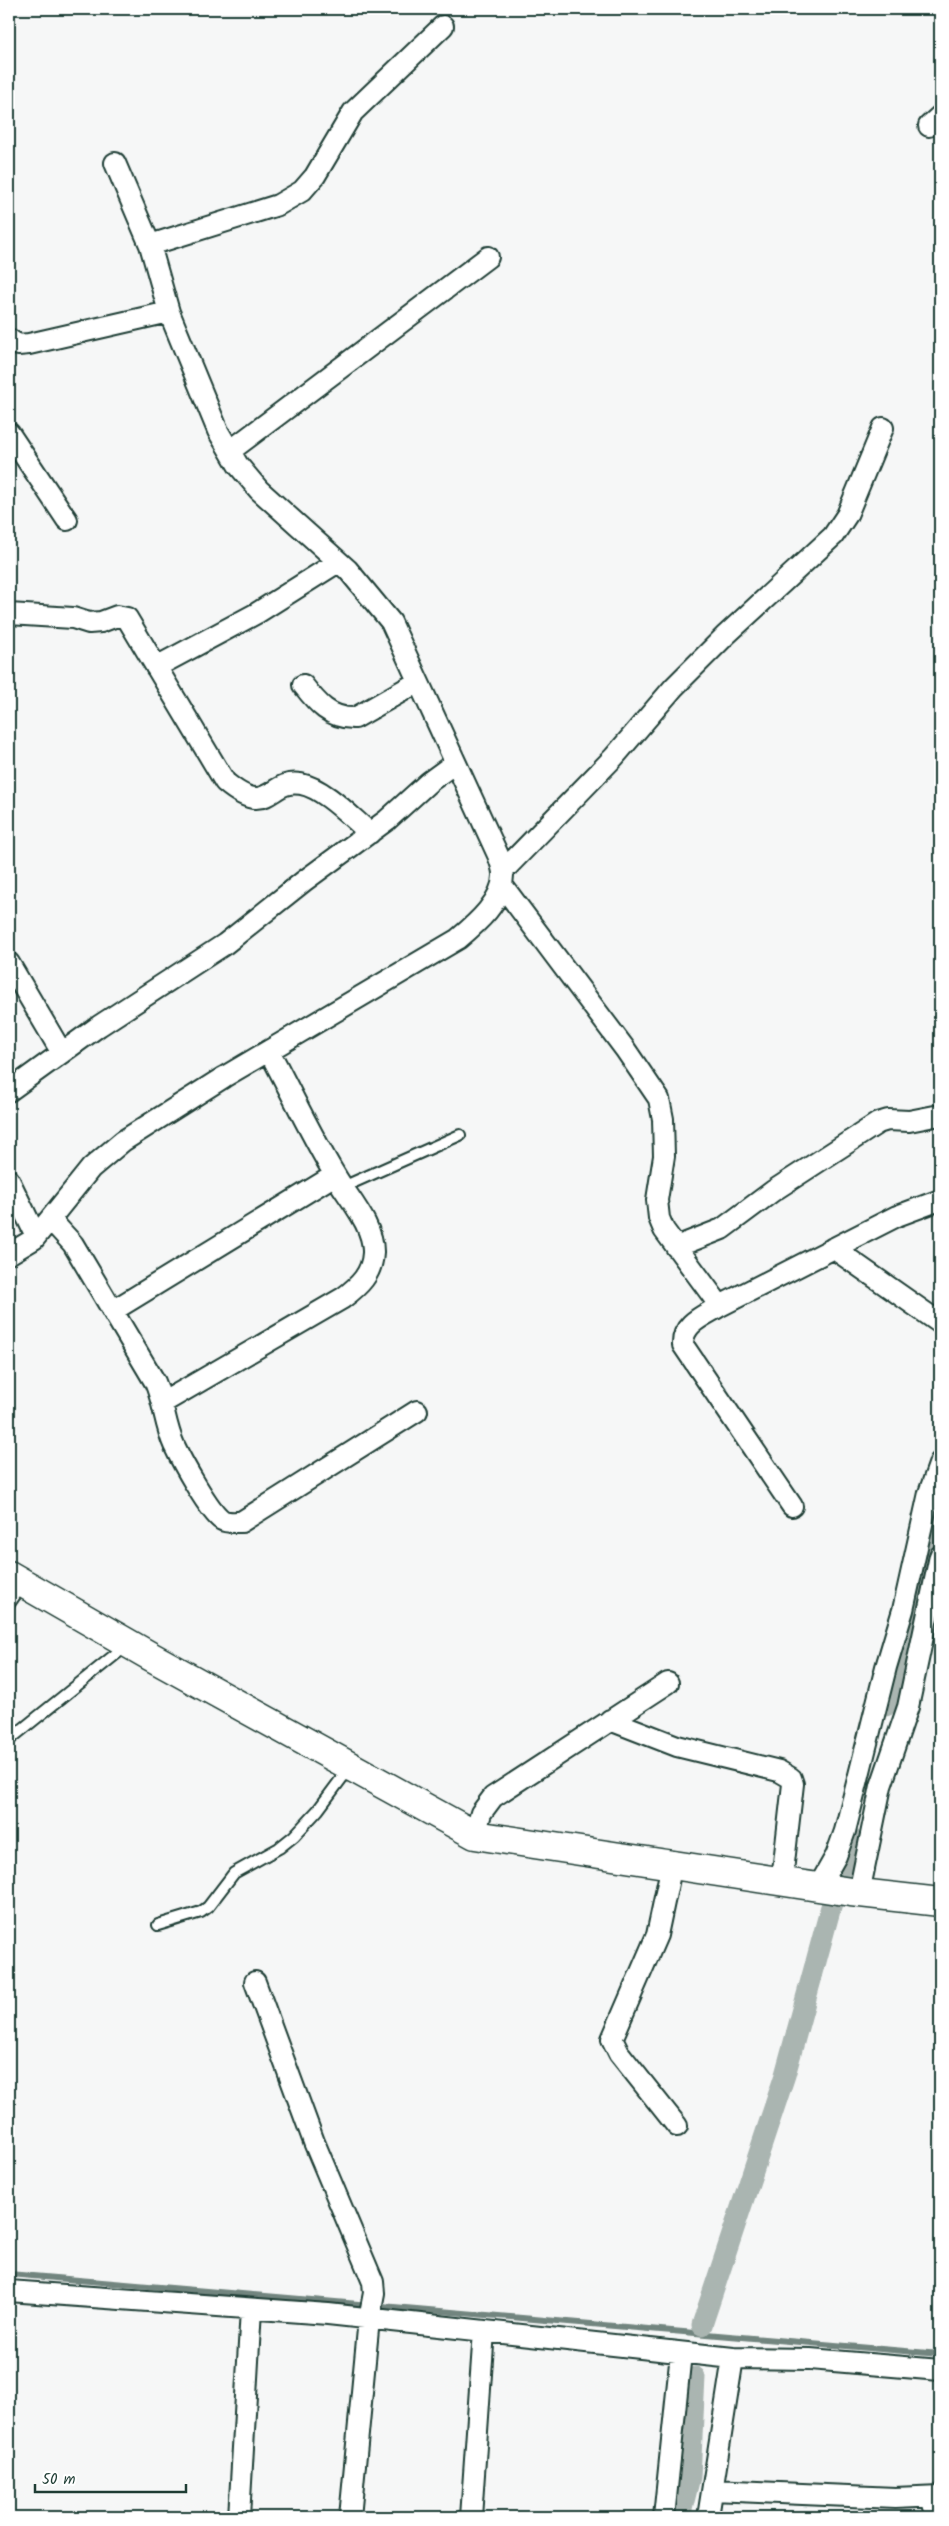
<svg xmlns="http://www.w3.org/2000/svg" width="949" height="2526" font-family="Kalam,sans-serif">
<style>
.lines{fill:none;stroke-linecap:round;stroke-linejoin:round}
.stream{stroke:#72857f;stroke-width:6}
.canal{stroke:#aab5b1;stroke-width:21}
.lane-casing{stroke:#1f3d34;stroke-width:14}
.street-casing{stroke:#1f3d34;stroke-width:24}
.secondary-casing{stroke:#1f3d34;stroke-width:31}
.lane{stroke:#fff;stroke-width:10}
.street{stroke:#fff;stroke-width:20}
.secondary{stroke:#fff;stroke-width:28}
</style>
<rect width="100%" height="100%" fill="#f6f7f7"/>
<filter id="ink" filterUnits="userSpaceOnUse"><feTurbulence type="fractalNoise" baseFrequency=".02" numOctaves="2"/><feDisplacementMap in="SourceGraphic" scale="10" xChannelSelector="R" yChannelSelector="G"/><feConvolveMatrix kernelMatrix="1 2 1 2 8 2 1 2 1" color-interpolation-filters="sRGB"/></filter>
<g filter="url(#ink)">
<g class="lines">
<path class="stream" d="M 9,2274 L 940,2354"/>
<path class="canal" d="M 886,1706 L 940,1507
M 702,2325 L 785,2075 L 850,1837
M 680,2517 L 690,2477 L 695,2377"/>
<defs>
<path id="lane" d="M 343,1187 L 460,1135
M 9,1604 L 23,1584
M 9,1740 L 126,1646
M 158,1925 L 201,1912 L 208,1907 L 234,1873 L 279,1848 L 294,1836 L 318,1810 L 350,1767"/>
<path id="street" d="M 929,126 L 940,116
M 150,245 L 278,205 L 302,191 L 315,176 L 353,112 L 443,26
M 9,339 L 18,345 L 29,344 L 169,312
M 9,433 L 67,520
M 230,451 L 488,257
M 9,614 L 73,618 L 89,623 L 101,622 L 117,616 L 127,618 L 225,782 C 270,820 268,778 301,784 C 324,788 352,818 370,833
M 156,667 L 257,613 L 338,562
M 303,685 C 317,703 330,719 355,718 L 418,682
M 503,871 L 614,757 L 674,687 L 726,635 L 833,536 L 847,515 L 883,428
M 502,885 L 625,1049 L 659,1099 L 663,1119 L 664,1156 L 657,1200 L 659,1218 L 664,1230 L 720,1306 L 897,1216 L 940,1200
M 9,963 L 62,1053
M 9,1091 L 99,1026 L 225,944 L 304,881 L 387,820 L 429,782 L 455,763
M 9,1180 L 36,1236
M 51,1220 L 73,1244 L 155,1382 C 164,1403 165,1425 174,1445 C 182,1462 209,1511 222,1520 C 227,1523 235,1522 241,1522 L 417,1411
M 676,1247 L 722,1229 L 773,1191 L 878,1123 L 888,1120 L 909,1121 L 940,1115
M 833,1248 L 940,1323
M 9,1254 L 34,1239 L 91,1168 L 123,1141 L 224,1077 L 458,939 C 476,924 504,900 503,874 C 503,868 500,861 498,855 L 391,622 L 348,570 L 259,490 L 238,465 L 218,431 L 169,312 L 150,245 L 115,163
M 720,1306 C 704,1316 682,1323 683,1345 L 792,1506
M 114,1310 L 335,1175
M 164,1402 L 343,1298 C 359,1286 372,1274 373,1253 C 374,1225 348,1198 335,1175 C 311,1135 291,1092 269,1051
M 610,1720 L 677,1746 L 779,1771 L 791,1778 L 793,1784 L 782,1880
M 475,1835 L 481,1813 L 493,1797 L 668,1683
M 672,1864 L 657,1935 L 612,2039 L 619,2053 L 677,2126
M 819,1886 L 836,1856 L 845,1831 L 886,1667 L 903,1610 L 929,1493 L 940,1462
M 859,1893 L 881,1786 L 908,1707 L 940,1556
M 255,1982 L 314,2142 L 373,2282 L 374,2293 L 369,2319 L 350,2517
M 9,2291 L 328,2314 L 733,2358 L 810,2359 L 940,2370
M 713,2490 L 895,2498 L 940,2496
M 931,2497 L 937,2517
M 239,2517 L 251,2309
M 471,2517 L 484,2331
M 664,2517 L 681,2353
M 708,2517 L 733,2358"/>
<path id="secondary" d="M 9,1575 L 150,1656 L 475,1835 L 851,1892 L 940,1902"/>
</defs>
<use href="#lane" class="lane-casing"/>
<use href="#street" class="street-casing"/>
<use href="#secondary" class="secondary-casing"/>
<use href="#lane" class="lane"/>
<use href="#street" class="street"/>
<use href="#secondary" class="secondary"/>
</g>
</g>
<rect width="949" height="2526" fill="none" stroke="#fff" stroke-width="30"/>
<rect x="15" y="15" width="919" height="2496" fill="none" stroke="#1f3d34" stroke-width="2" filter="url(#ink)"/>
<path d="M35 2484v8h151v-8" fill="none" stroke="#1f3d34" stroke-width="2.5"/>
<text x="42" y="2484" font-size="15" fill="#1f3d34" stroke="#ffffff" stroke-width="4" paint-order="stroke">50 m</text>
</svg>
